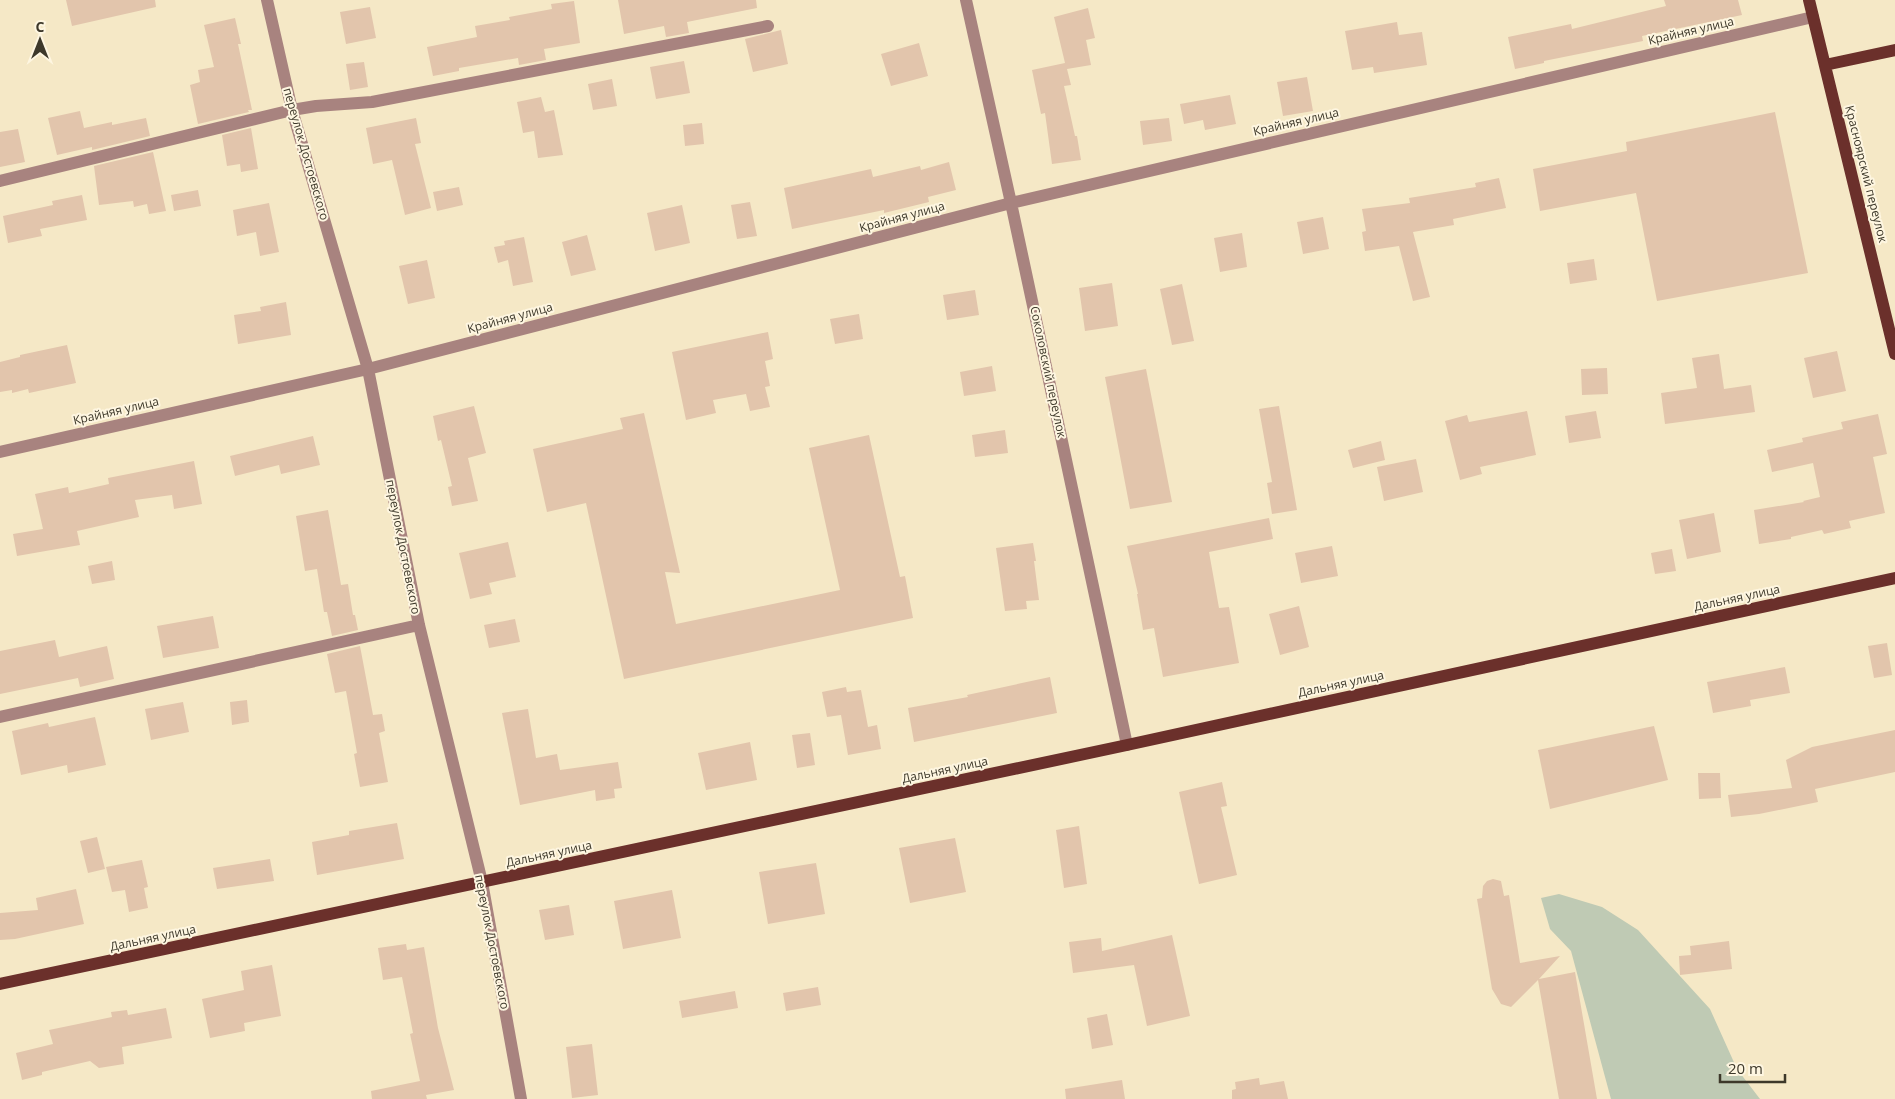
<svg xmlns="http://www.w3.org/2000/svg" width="1895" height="1099" font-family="'Open Sans',sans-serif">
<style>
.green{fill:#bfcab4}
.building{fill:#e2c5ac}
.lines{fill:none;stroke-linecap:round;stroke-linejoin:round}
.minor{stroke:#a8837f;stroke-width:12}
.major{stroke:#6b302b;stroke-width:12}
.labels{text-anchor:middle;stroke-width:4;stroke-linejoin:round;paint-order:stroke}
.street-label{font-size:12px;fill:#3d382a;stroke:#fef6e1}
</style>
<rect width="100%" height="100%" fill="#f5e8c6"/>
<path class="green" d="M 1559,894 L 1602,907 L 1638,930 L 1710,1009 L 1737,1069 L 1760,1099 L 1611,1099 L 1571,951 L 1550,929 L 1541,898 Z"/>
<path class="building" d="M 66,0 L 155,0 L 156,7 L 72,26 Z
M 618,0 L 756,0 L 757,8 L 687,22 L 689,33 L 666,37 L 664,26 L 624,34 Z
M 1664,0 L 1738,0 L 1742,15 L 1642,36 L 1643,41 L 1544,61 L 1544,63 L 1515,69 L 1508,37 L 1571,24 L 1572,29 L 1666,6 Z
M 574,1 L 580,43 L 544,49 L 546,60 L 519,65 L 518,58 L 459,68 L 459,71 L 433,76 L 427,47 L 477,37 L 475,26 L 510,20 L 509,17 L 552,9 L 551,4 Z
M 370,7 L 376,38 L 346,44 L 340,12 Z
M 1088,8 L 1095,38 L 1086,40 L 1091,65 L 1067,69 L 1071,85 L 1064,86 L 1075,136 L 1077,136 L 1081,160 L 1052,164 L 1045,113 L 1041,114 L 1032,70 L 1065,63 L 1054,17 Z
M 235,18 L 241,44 L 238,44 L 252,110 L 248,110 L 249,112 L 198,124 L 190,85 L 200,82 L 198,70 L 214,67 L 204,25 Z
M 1397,22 L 1399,35 L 1422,32 L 1427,65 L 1374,73 L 1373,67 L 1352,70 L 1345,31 Z
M 781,30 L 788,64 L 753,72 L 745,39 Z
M 919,43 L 928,76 L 891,86 L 881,54 Z
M 684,61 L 690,93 L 656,99 L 650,67 Z
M 364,62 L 368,87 L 350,90 L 346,64 Z
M 1307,77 L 1313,111 L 1283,116 L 1277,82 Z
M 612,79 L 617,106 L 593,110 L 588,84 Z
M 1230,95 L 1236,124 L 1205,130 L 1203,120 L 1184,124 L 1180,104 Z
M 541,97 L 545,112 L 554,110 L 563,155 L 538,158 L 534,131 L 523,133 L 517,102 Z
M 80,111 L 84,128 L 112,122 L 112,125 L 146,118 L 150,136 L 92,150 L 92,147 L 57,155 L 48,118 Z
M 1775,112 L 1808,273 L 1657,301 L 1636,193 L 1540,211 L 1533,169 L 1627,151 L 1626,142 Z
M 416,118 L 421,143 L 415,144 L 431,208 L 405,215 L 392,160 L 373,164 L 366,128 Z
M 1169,118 L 1172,141 L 1143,145 L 1140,121 Z
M 702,123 L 704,144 L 685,146 L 683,125 Z
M 251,128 L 258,169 L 241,172 L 240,164 L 227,166 L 222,135 Z
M 18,129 L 25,162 L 0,167 L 0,132 Z
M 153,152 L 166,211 L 149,214 L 147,204 L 134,207 L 133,201 L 99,205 L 94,166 Z
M 949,162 L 956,190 L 928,197 L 929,202 L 884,213 L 884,210 L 792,229 L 784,188 L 871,169 L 873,177 L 920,166 L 921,170 Z
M 1499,178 L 1506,208 L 1453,219 L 1454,225 L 1413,232 L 1430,297 L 1413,301 L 1399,246 L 1365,251 L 1362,232 L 1366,231 L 1362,209 L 1410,203 L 1409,198 L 1476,187 L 1475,183 Z
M 459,187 L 463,205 L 437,211 L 433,192 Z
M 198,190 L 201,206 L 174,211 L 171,195 Z
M 82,195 L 87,220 L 40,229 L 42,236 L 8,243 L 3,216 L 53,205 L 52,201 Z
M 750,202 L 757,236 L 737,239 L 731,205 Z
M 269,203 L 279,252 L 260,256 L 256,232 L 237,236 L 233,210 Z
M 682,205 L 690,243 L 655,251 L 647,213 Z
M 1323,217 L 1329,249 L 1303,254 L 1297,222 Z
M 1242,233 L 1247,267 L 1220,272 L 1214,238 Z
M 587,235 L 596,270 L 571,276 L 562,242 Z
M 524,237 L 533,282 L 513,286 L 508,260 L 498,263 L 494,247 L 505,245 L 504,241 Z
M 1594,259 L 1597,280 L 1570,284 L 1567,263 Z
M 427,260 L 435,298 L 408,304 L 399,266 Z
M 1112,283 L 1118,326 L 1085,331 L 1079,288 Z
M 1182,284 L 1194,341 L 1172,345 L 1160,289 Z
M 975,290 L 979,315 L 947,320 L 943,295 Z
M 286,302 L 291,335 L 238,344 L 234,315 L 261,311 L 260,307 Z
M 859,314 L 863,339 L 835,344 L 830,319 Z
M 768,332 L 773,359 L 765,361 L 770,386 L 765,387 L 770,407 L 750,411 L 746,394 L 713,400 L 716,413 L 686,420 L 672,352 Z
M 67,345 L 76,383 L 29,393 L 28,389 L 12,393 L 12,390 L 0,392 L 0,362 L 20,357 L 20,355 Z
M 1837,351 L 1846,391 L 1813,398 L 1804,358 Z
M 1719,354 L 1724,389 L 1751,385 L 1755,412 L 1665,424 L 1661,393 L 1697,388 L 1692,358 Z
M 992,366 L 996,391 L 964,396 L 960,372 Z
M 1607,368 L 1608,394 L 1582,395 L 1581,369 Z
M 1146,369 L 1172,502 L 1130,509 L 1105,377 Z
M 474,406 L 486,453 L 468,458 L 478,501 L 452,506 L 448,487 L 452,486 L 441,440 L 438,441 L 433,416 Z
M 1279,406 L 1297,510 L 1272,514 L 1267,483 L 1272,482 L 1259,409 Z
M 1527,411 L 1536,455 L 1480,467 L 1482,474 L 1460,480 L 1445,421 L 1467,415 L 1469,422 Z
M 1596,411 L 1601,438 L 1569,443 L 1565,416 Z
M 644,413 L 680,573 L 665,572 L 676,624 L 840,590 L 809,448 L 869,435 L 900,577 L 905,576 L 913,618 L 624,679 L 586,503 L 547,512 L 533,449 L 623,429 L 620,418 Z
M 1878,414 L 1887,454 L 1873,457 L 1885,513 L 1849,521 L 1851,528 L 1824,534 L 1822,530 L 1791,537 L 1791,539 L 1759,544 L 1754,510 L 1804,502 L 1803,501 L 1820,497 L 1813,463 L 1772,472 L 1767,450 L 1803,442 L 1802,438 L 1843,429 L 1841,422 Z
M 1005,430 L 1008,453 L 975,457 L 972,435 Z
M 313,436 L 320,465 L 281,474 L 279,465 L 235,476 L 230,456 Z
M 1381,441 L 1385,460 L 1353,468 L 1348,450 Z
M 1416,459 L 1423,492 L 1384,501 L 1377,467 Z
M 194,461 L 202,504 L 174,509 L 172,495 L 135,500 L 139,517 L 77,531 L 80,545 L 17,556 L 13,534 L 43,529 L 35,494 L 68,487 L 69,493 L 109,484 L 108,478 Z
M 328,510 L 341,585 L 348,584 L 353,615 L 355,615 L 358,630 L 332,636 L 327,612 L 324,612 L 317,569 L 305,571 L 296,516 Z
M 1714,513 L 1721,552 L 1687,559 L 1679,520 Z
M 1269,518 L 1273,539 L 1209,552 L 1219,608 L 1229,607 L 1239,663 L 1163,677 L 1154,628 L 1143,630 L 1137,594 L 1138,594 L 1127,546 Z
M 508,542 L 516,577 L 489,583 L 492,594 L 470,599 L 459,553 Z
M 1033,543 L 1036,561 L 1034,561 L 1039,600 L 1026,601 L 1027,609 L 1005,611 L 996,548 Z
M 1332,546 L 1338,576 L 1301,583 L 1295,553 Z
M 1672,549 L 1676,571 L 1655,574 L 1651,553 Z
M 112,561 L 115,580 L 92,584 L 88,566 Z
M 1299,606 L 1309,647 L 1280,655 L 1269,614 Z
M 213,616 L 219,648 L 163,658 L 157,626 Z
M 515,619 L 520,642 L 489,648 L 484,625 Z
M 55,640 L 59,657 L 107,646 L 114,679 L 80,687 L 78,678 L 0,694 L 0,651 Z
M 1887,643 L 1892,675 L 1874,678 L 1868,646 Z
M 360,646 L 373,715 L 382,714 L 385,731 L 379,733 L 388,782 L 360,787 L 354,754 L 357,753 L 346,691 L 335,693 L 327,654 Z
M 1785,667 L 1790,693 L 1750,700 L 1751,706 L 1713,713 L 1707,682 Z
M 1050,677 L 1057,713 L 914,742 L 908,708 L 968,697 L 967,695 Z
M 846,687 L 847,692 L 861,690 L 868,727 L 877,725 L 881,749 L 848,755 L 841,715 L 827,717 L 822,692 Z
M 247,700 L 249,722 L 232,725 L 230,702 Z
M 183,702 L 189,732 L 151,740 L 145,709 Z
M 528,709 L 536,758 L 557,754 L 560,770 L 618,762 L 622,788 L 614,789 L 615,798 L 596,801 L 595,790 L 520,805 L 502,713 Z
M 95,717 L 106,765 L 68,773 L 67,765 L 21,775 L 12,731 L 48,723 L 49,727 Z
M 1654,726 L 1668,780 L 1550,809 L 1538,750 Z
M 1895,730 L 1895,772 L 1815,789 L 1818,802 L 1759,814 L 1731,817 L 1728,795 L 1792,788 L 1786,760 L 1812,747 Z
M 810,733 L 815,765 L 797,768 L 792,735 Z
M 750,742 L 757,780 L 706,790 L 698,753 Z
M 1698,773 L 1720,773 L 1721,798 L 1699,799 Z
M 1222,782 L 1227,806 L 1221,807 L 1237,875 L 1199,884 L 1179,792 Z
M 397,823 L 404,859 L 317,875 L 312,842 L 349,835 L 349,831 Z
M 1079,826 L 1087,884 L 1064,888 L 1056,830 Z
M 97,837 L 105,869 L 88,873 L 80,841 Z
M 955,838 L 966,892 L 910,903 L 899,848 Z
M 270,859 L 274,881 L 217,889 L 213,868 Z
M 142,860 L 148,887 L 144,888 L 148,908 L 129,912 L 125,890 L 112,892 L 106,867 Z
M 816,863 L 825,914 L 768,924 L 759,872 Z
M 1493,879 L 1501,881 L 1504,896 L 1509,895 L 1520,963 L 1560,956 L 1539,979 L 1575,972 L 1597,1099 L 1559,1099 L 1538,980 L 1511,1007 L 1501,1004 L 1492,989 L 1477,899 L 1482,898 L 1483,886 L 1487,881 Z
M 76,889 L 84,924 L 15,939 L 0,940 L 0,913 L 38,910 L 36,898 Z
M 672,890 L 681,938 L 623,949 L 614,901 Z
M 569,905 L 574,935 L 545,940 L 539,910 Z
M 1172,935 L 1190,1016 L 1147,1026 L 1134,965 L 1073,973 L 1069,942 L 1101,938 L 1102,951 Z
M 1729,941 L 1732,969 L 1680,975 L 1679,956 L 1691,955 L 1690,946 Z
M 406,944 L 407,950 L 424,947 L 438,1028 L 454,1090 L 426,1095 L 427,1099 L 372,1099 L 371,1091 L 420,1081 L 410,1034 L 413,1033 L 402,977 L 383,980 L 378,948 Z
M 272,965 L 281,1016 L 244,1023 L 245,1031 L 210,1038 L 202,999 L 244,990 L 241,971 Z
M 818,987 L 821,1005 L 786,1011 L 783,993 Z
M 735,991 L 738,1008 L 682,1018 L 679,1001 Z
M 166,1008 L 172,1038 L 122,1047 L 124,1064 L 99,1068 L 90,1061 L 42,1072 L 42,1075 L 22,1080 L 16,1053 L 53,1044 L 49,1030 L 112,1017 L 111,1012 L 127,1010 L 128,1015 Z
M 1107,1014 L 1113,1045 L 1092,1049 L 1087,1018 Z
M 592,1044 L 598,1095 L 572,1098 L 566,1047 Z
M 1259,1078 L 1260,1085 L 1284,1081 L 1288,1099 L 1232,1099 L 1232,1090 L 1236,1089 L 1235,1082 Z
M 1122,1080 L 1125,1099 L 1066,1099 L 1065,1089 Z"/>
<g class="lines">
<path class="minor" d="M 267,0 L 292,110 L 368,369 L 419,625 L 482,882 L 521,1099
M 966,0 L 1011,203 L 1127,745
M 0,181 L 292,110 L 316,106 L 372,102 L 768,26
M 0,452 L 368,369 L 1011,203 L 1813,17
M 0,717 L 419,625"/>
<path class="major" d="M 1809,0 L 1895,354
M 1825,65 L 1895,50
M 0,984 L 1127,745 L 1895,578"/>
</g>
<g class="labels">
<g class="street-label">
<text transform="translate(1691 31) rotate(-13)" y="4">Крайняя улица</text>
<text transform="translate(1296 122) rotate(-13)" y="4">Крайняя улица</text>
<text transform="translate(306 154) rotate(74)" y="4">переулок Достоевского</text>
<text transform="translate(1866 174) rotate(76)" y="4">Красноярский переулок</text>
<text transform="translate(902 217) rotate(-15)" y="4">Крайняя улица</text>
<text transform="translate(510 318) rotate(-15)" y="4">Крайняя улица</text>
<text transform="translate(1048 372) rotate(78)" y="4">Соколовский переулок</text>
<text transform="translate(116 411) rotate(-13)" y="4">Крайняя улица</text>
<text transform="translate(403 547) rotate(79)" y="4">переулок Достоевского</text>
<text transform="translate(1737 598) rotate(-12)" y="4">Дальняя улица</text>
<text transform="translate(1341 684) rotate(-12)" y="4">Дальняя улица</text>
<text transform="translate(945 770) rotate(-12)" y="4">Дальняя улица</text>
<text transform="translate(549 854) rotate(-12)" y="4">Дальняя улица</text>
<text transform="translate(153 938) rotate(-12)" y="4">Дальняя улица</text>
<text transform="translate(492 942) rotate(79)" y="4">переулок Достоевского</text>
</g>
</g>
<g transform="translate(40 40)" stroke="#fef6e1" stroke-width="4" paint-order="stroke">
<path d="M0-4L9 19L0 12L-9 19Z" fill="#3d382a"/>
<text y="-8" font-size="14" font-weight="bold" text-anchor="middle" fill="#3d382a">С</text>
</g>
<path d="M1720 1074v8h65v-8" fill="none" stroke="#3d382a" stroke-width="2.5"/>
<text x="1728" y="1074" font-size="15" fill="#3d382a" stroke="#fef6e1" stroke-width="4" paint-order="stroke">20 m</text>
</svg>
